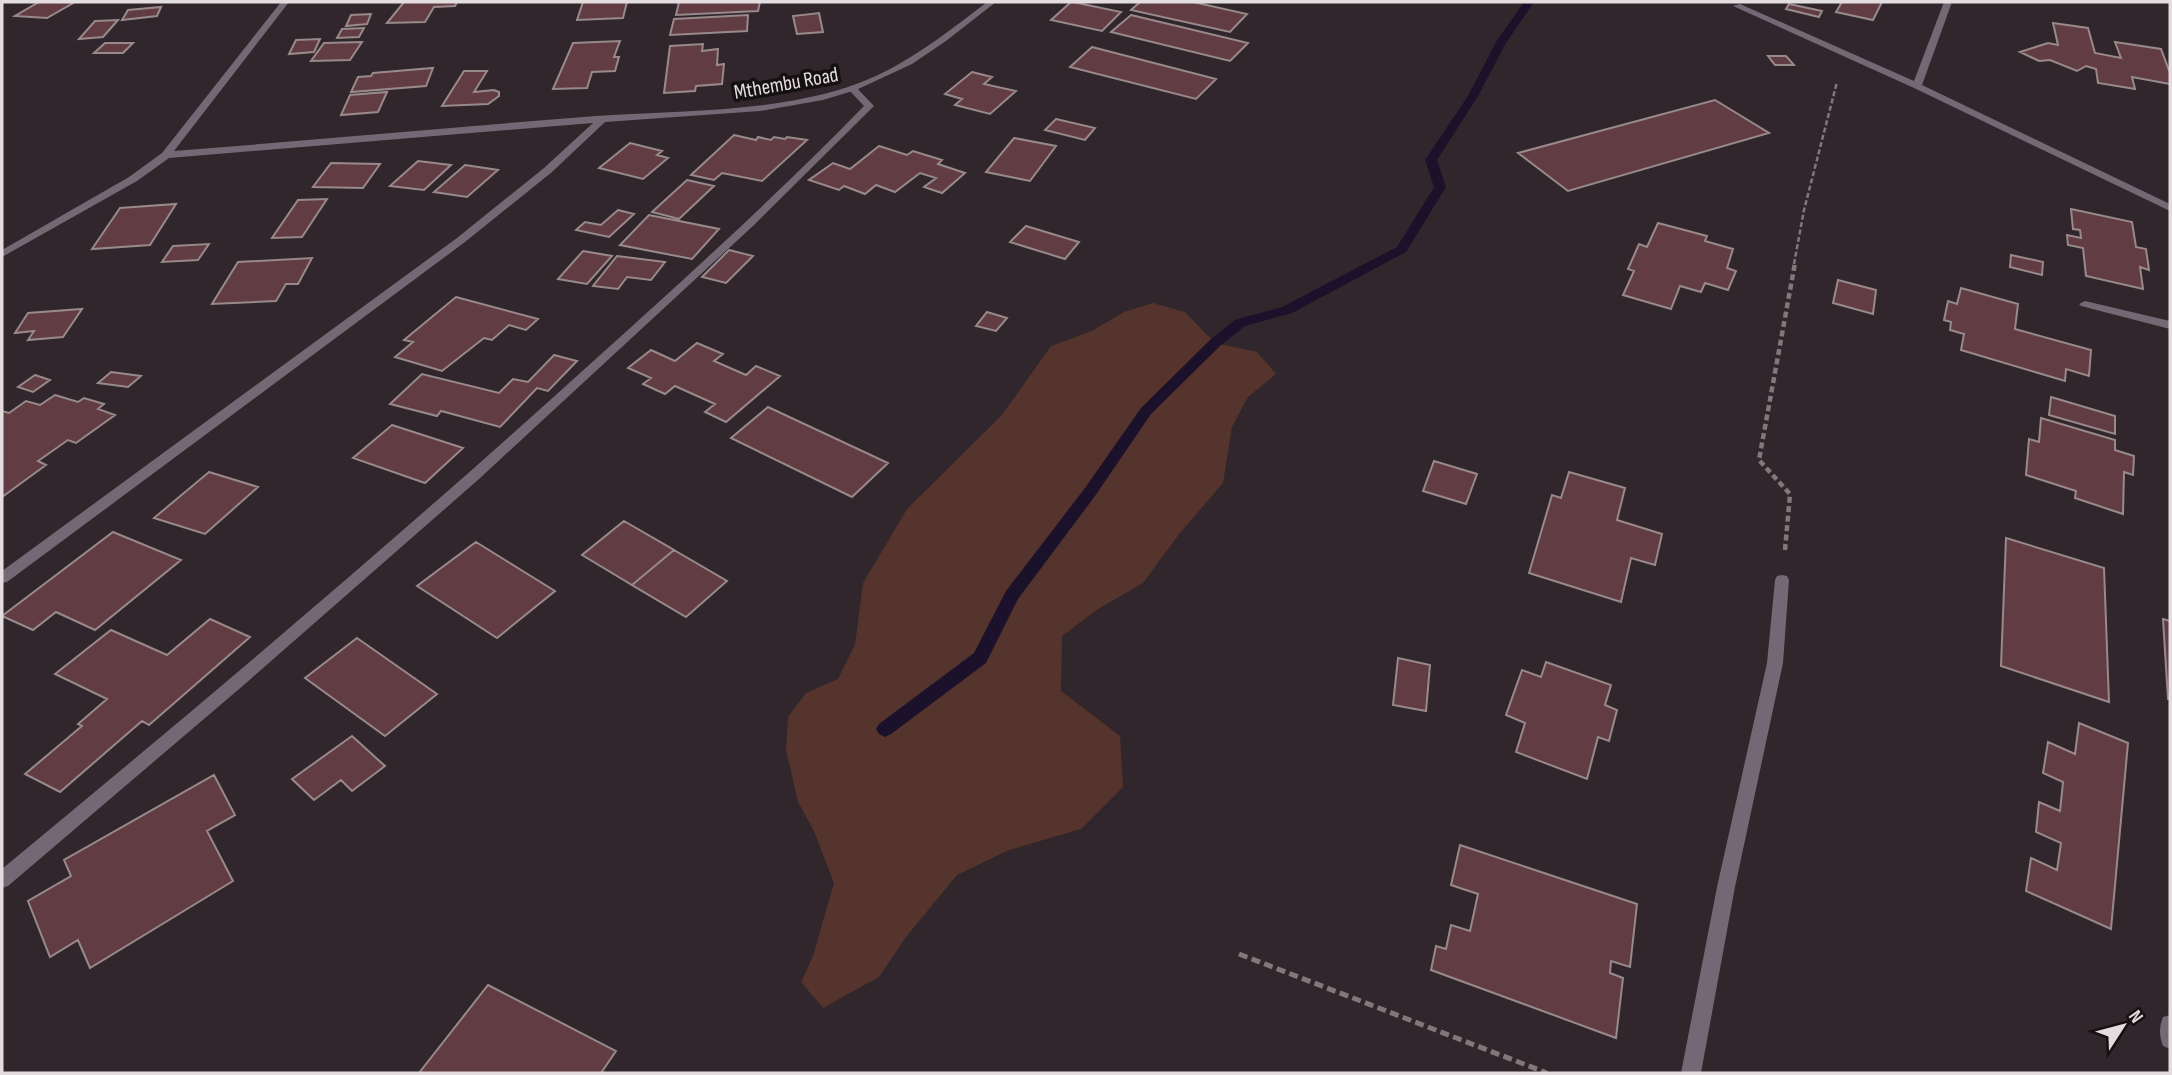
<svg xmlns="http://www.w3.org/2000/svg" width="2172" height="1075" font-family="'Sofia Sans Condensed',sans-serif">
<style>
.green{fill:#54342d}
.lines{fill:none;stroke-linecap:round;stroke-linejoin:round}
.stream{fill:#1c112a;fill-rule:evenodd}
.building{fill:#613d43;stroke:#98898b;stroke-width:2}
.path-far2{stroke:#81787c;stroke-width:2.5;stroke-dasharray:5 2.5;stroke-linecap:butt}
.path-far1{stroke:#81787c;stroke-width:4.5;stroke-dasharray:6 3.5;stroke-linecap:butt}
.path{stroke:#81787c;stroke-width:5;stroke-dasharray:9 4.5;stroke-linecap:butt}
.lane{fill:#736874;fill-rule:evenodd}
.street{fill:#736874;fill-rule:evenodd}
.labels{text-anchor:middle;stroke-width:7;stroke-linejoin:round;paint-order:stroke}
.far-street-label{font-size:21px;fill:#e4dde0;stroke:#151012}
</style>
<rect width="100%" height="100%" fill="#30262b"/>
<path class="green" d="M 1153,303 L 1185,312 L 1215,343 L 1257,352 L 1276,374 L 1248,397 L 1232,427 L 1223,483 L 1180,533 L 1143,583 L 1098,609 L 1062,636 L 1061,691 L 1120,736 L 1123,787 L 1081,829 L 1009,850 L 957,875 L 906,937 L 879,977 L 823,1008 L 801,982 L 813,956 L 834,883 L 814,831 L 798,802 L 786,750 L 788,717 L 806,693 L 838,679 L 855,645 L 863,583 L 907,509 L 1002,415 L 1051,346 L 1092,331 L 1124,312 Z"/>
<g class="lines">
<path class="stream" d="M 1524,2 L 1534,2 L 1506,43 L 1478,96 L 1437,160 L 1446,187 L 1406,252 L 1292,313 L 1245,326 L 1220,346 L 1151,414 L 1095,496 L 1018,599 L 986,663 L 891,734 L 885,737 L 879,734 L 876,729 L 879,724 L 974,653 L 1006,591 L 1085,488 L 1141,408 L 1210,340 L 1235,320 L 1282,307 L 1397,247 L 1434,187 L 1425,160 L 1468,96 L 1496,42 Z"/>
</g>
<path class="building" d="M 39,2 L 75,2 L 47,18 L 15,16 Z
M 404,2 L 457,2 L 455,6 L 434,7 L 425,22 L 387,23 Z
M 583,2 L 627,2 L 623,18 L 577,20 Z
M 679,2 L 760,2 L 758,11 L 676,15 Z
M 1071,2 L 1073,2 L 1121,12 L 1102,31 L 1051,20 Z
M 1140,2 L 1193,2 L 1247,14 L 1230,32 L 1131,10 Z
M 1842,2 L 1882,2 L 1873,20 L 1836,12 Z
M 1789,4 L 1822,11 L 1819,17 L 1786,9 Z
M 161,7 L 157,16 L 122,20 L 128,10 Z
M 819,13 L 823,32 L 797,34 L 793,16 Z
M 371,14 L 367,24 L 346,26 L 351,15 Z
M 748,15 L 747,31 L 670,35 L 674,19 Z
M 1131,15 L 1248,43 L 1230,61 L 1111,32 Z
M 118,20 L 103,37 L 79,39 L 95,21 Z
M 2053,23 L 2088,28 L 2095,53 L 2121,58 L 2115,42 L 2161,49 L 2170,73 L 2170,84 L 2132,77 L 2135,89 L 2098,83 L 2096,69 L 2086,66 L 2077,71 L 2050,60 L 2039,61 L 2020,52 L 2048,43 L 2058,45 Z
M 364,28 L 359,37 L 337,38 L 342,29 Z
M 320,39 L 314,52 L 289,54 L 296,40 Z
M 620,41 L 614,57 L 619,57 L 615,71 L 592,72 L 587,88 L 553,89 L 573,43 Z
M 362,42 L 350,60 L 311,61 L 324,43 Z
M 105,43 L 133,43 L 123,53 L 94,53 Z
M 703,44 L 702,51 L 718,49 L 717,65 L 724,64 L 722,84 L 696,86 L 695,91 L 664,93 L 670,46 Z
M 1092,47 L 1216,79 L 1196,99 L 1070,67 Z
M 1768,56 L 1786,56 L 1794,65 L 1775,65 Z
M 433,68 L 426,86 L 351,92 L 358,77 L 371,76 L 373,73 Z
M 464,71 L 487,71 L 474,92 L 494,90 L 499,92 L 499,96 L 488,104 L 442,106 Z
M 972,72 L 992,77 L 984,84 L 1016,91 L 990,114 L 955,105 L 962,99 L 945,94 Z
M 387,92 L 378,112 L 341,115 L 350,95 Z
M 1715,100 L 1769,133 L 1568,191 L 1518,153 Z
M 1056,119 L 1095,128 L 1085,140 L 1045,130 Z
M 734,135 L 756,140 L 758,137 L 771,140 L 774,137 L 785,139 L 787,137 L 807,140 L 762,181 L 722,173 L 714,180 L 691,175 Z
M 1014,138 L 1056,146 L 1030,181 L 986,172 Z
M 630,143 L 662,151 L 657,155 L 668,158 L 643,179 L 599,168 Z
M 879,146 L 907,155 L 913,151 L 942,160 L 938,164 L 965,173 L 942,193 L 924,187 L 936,178 L 920,173 L 895,192 L 876,185 L 865,194 L 844,186 L 839,190 L 809,180 L 833,163 L 850,169 Z
M 418,161 L 451,165 L 424,190 L 390,186 Z
M 331,163 L 380,164 L 363,188 L 313,187 Z
M 465,165 L 498,170 L 467,197 L 434,192 Z
M 687,180 L 714,186 L 679,219 L 652,212 Z
M 327,199 L 302,237 L 272,238 L 298,200 Z
M 176,204 L 150,245 L 92,249 L 120,208 Z
M 2071,209 L 2132,222 L 2136,247 L 2146,249 L 2149,270 L 2140,267 L 2143,289 L 2086,276 L 2083,248 L 2068,245 L 2067,235 L 2081,238 L 2080,230 L 2073,229 Z
M 618,210 L 634,214 L 609,237 L 576,230 L 585,222 L 601,225 Z
M 649,215 L 719,229 L 692,259 L 620,245 Z
M 1658,223 L 1707,236 L 1705,241 L 1733,249 L 1727,268 L 1736,271 L 1728,290 L 1705,283 L 1701,292 L 1680,286 L 1671,309 L 1623,295 L 1634,271 L 1628,269 L 1639,244 L 1647,247 Z
M 1026,226 L 1079,242 L 1065,259 L 1010,242 Z
M 209,244 L 198,260 L 162,262 L 173,246 Z
M 729,250 L 753,256 L 726,283 L 702,277 Z
M 583,251 L 612,256 L 587,284 L 558,279 Z
M 2011,255 L 2043,262 L 2042,275 L 2010,267 Z
M 617,256 L 665,262 L 651,280 L 627,277 L 618,289 L 593,286 Z
M 312,258 L 298,284 L 286,284 L 276,301 L 212,304 L 238,262 Z
M 1838,280 L 1876,290 L 1873,314 L 1833,303 Z
M 1961,288 L 2018,304 L 2015,329 L 2091,350 L 2089,376 L 2066,369 L 2065,381 L 1961,350 L 1964,334 L 1950,330 L 1951,322 L 1944,320 L 1948,301 L 1957,304 Z
M 456,297 L 538,319 L 526,330 L 509,325 L 492,340 L 484,338 L 442,371 L 395,357 L 413,342 L 404,340 Z
M 82,309 L 63,337 L 28,340 L 34,331 L 15,333 L 28,313 Z
M 987,312 L 1007,318 L 996,331 L 976,326 Z
M 697,343 L 723,354 L 714,361 L 746,375 L 756,366 L 780,376 L 726,422 L 705,412 L 715,404 L 675,386 L 665,394 L 643,384 L 651,378 L 628,368 L 651,350 L 675,361 Z
M 554,355 L 577,361 L 548,391 L 537,388 L 500,427 L 441,411 L 437,416 L 390,404 L 422,374 L 499,393 L 513,379 L 528,382 Z
M 111,372 L 141,376 L 128,387 L 98,383 Z
M 35,375 L 50,380 L 33,392 L 18,387 Z
M 55,395 L 78,402 L 84,398 L 104,404 L 98,409 L 115,415 L 76,443 L 68,440 L 38,461 L 46,465 L 2,497 L 2,411 L 9,413 L 26,401 L 40,405 Z
M 2051,397 L 2115,416 L 2115,434 L 2049,415 Z
M 768,407 L 888,463 L 852,497 L 731,438 Z
M 2041,418 L 2115,440 L 2115,450 L 2134,456 L 2133,475 L 2124,472 L 2123,514 L 2075,498 L 2076,491 L 2026,475 L 2029,439 L 2039,442 Z
M 392,425 L 463,448 L 425,483 L 353,458 Z
M 1434,461 L 1477,474 L 1466,504 L 1423,491 Z
M 209,472 L 258,487 L 205,534 L 154,518 Z
M 1569,472 L 1625,488 L 1617,520 L 1662,534 L 1655,565 L 1631,558 L 1621,602 L 1529,573 L 1552,495 L 1561,498 Z
M 624,521 L 674,550 L 632,585 L 582,555 Z
M 113,532 L 181,560 L 95,630 L 56,612 L 33,630 L 2,616 Z
M 2006,538 L 2104,568 L 2109,702 L 2001,666 Z
M 476,542 L 555,591 L 497,638 L 417,586 Z
M 674,550 L 727,581 L 686,617 L 632,585 Z
M 210,619 L 250,637 L 149,725 L 142,721 L 60,792 L 25,774 L 82,726 L 78,724 L 107,699 L 55,674 L 111,630 L 167,655 Z
M 2163,619 L 2170,621 L 2170,699 L 2168,699 Z
M 357,638 L 437,694 L 385,736 L 305,678 Z
M 1398,658 L 1430,665 L 1426,711 L 1393,705 Z
M 1546,662 L 1611,685 L 1605,705 L 1617,710 L 1609,741 L 1598,737 L 1587,779 L 1516,752 L 1525,723 L 1506,715 L 1522,670 L 1541,677 Z
M 2079,723 L 2128,743 L 2111,929 L 2026,891 L 2031,858 L 2057,870 L 2061,843 L 2036,832 L 2039,802 L 2060,811 L 2063,782 L 2043,773 L 2048,742 L 2075,754 Z
M 352,736 L 385,766 L 352,791 L 341,780 L 314,800 L 292,779 Z
M 214,775 L 235,815 L 207,831 L 233,881 L 90,968 L 78,940 L 50,957 L 28,901 L 71,876 L 64,860 Z
M 1460,845 L 1637,904 L 1630,967 L 1611,961 L 1610,973 L 1623,978 L 1616,1038 L 1431,970 L 1436,946 L 1446,949 L 1451,925 L 1470,931 L 1478,894 L 1451,885 Z
M 488,985 L 616,1051 L 601,1073 L 419,1073 Z"/>
<g class="lines">
<path class="path-far2" d="M 1794,264 L 1804,210 L 1837,82"/>
<path class="path-far1" d="M 1785,550 L 1790,494 L 1759,460 L 1795,263"/>
<path class="path" d="M 1239,954 L 1547,1073"/>
<path class="lane" d="M 1944,2 L 1952,2 L 1922,85 L 2170,204 L 2170,211 L 1914,88 L 1733,6 L 1740,4 L 1914,81 Z
M 849,86 L 855,86 L 874,106 L 754,225 L 479,479 L 245,684 L 8,886 L 2,888 L 2,869 C 204,702 404,533 599,356 C 689,275 779,193 864,106 L 849,90 Z
M 2085,301 L 2170,321 L 2170,329 L 2081,306 L 2079,304 Z
M 1782,575 L 1787,576 L 1789,580 L 1783,663 L 1735,887 L 1701,1073 L 1681,1073 L 1717,887 L 1767,663 L 1775,580 L 1777,576 Z
M 2170,1015 L 2170,1049 L 2163,1046 C 2159,1036 2159,1027 2163,1017 Z"/>
<path class="street" d="M 281,2 L 289,2 L 174,151 C 315,140 455,127 596,116 C 680,110 767,113 848,87 C 900,70 944,35 987,2 L 996,2 L 946,41 L 912,64 L 856,90 L 823,100 L 760,111 L 605,122 L 552,172 L 465,242 L 7,582 L 2,583 L 2,571 L 457,238 L 544,168 L 593,123 L 169,158 L 137,181 L 2,257 L 2,250 L 129,177 L 162,153 Z"/>
</g>
<g class="labels">
<g class="far-street-label">
<text transform="translate(786 83) rotate(-10)" y="7">Mthembu Road</text>
</g>
</g>
<rect width="2172" height="1075" fill="none" stroke="#e4dde0" stroke-width="7"/>
<g transform="translate(2123 1026) rotate(54)" stroke="#151012" stroke-width="5" paint-order="stroke">
<path d="M0-5L12 26L0 18L-12 26Z" fill="#e4dde0"/>
<text y="-10" font-size="19" font-weight="bold" text-anchor="middle" fill="#e4dde0">N</text>
</g>
</svg>
